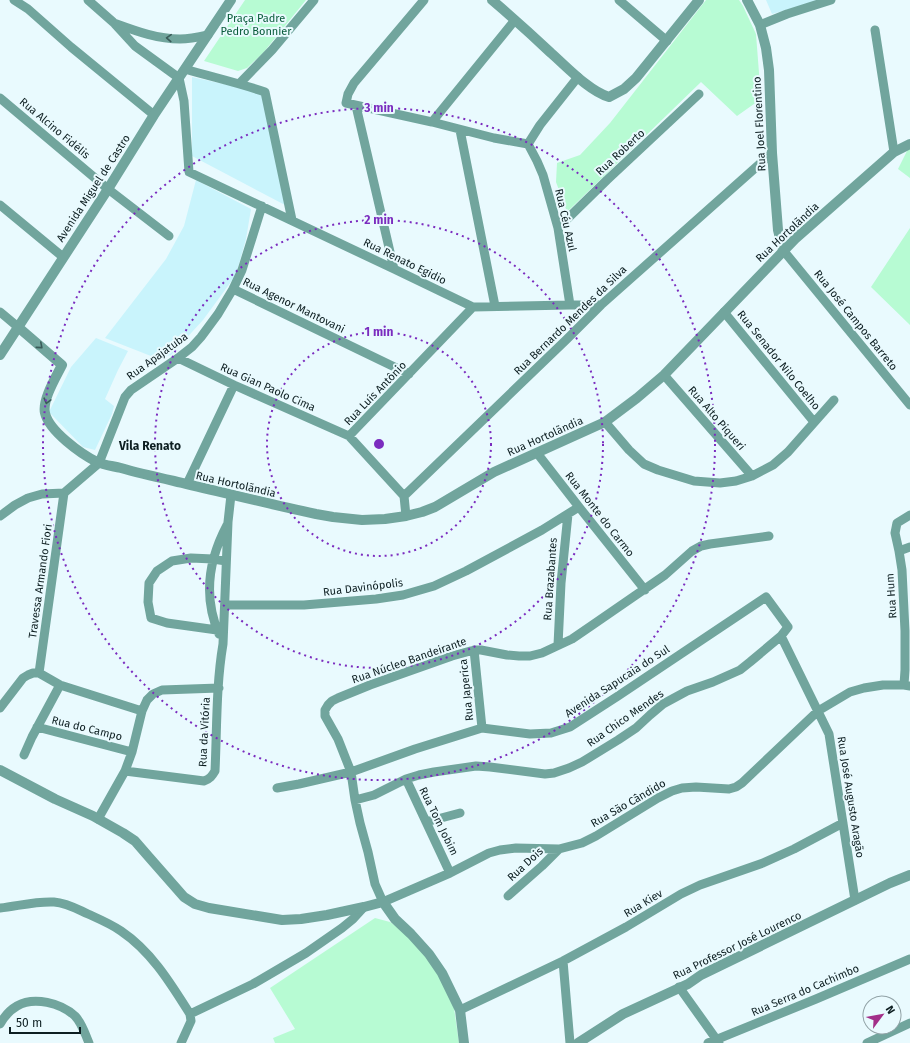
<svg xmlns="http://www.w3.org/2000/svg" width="910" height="1043" font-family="'Fira Sans',sans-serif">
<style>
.built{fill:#c9f4fc}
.green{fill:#b7fbd3}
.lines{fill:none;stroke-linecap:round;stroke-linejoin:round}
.minor{stroke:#71a59d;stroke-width:9}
.tertiary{stroke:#71a59d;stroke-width:10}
.oneway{stroke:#3a5b59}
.ring{fill:none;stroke:#7b2cbf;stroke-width:2;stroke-dasharray:2 4}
.labels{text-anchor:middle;stroke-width:4;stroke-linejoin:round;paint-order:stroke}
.park-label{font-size:11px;fill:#095c3a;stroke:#e9fafe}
.street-label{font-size:11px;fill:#0d1e21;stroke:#e9fafe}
.neighbourhood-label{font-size:12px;font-weight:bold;fill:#0d1e21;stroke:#e9fafe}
.centre{fill:#7b2cbf;stroke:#e9fafe;stroke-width:2}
.ring-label{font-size:12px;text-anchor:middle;font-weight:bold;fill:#7b2cbf;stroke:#e9fafe;stroke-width:4;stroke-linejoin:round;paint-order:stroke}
</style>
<rect width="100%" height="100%" fill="#e9fafe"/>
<path class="built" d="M 766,0 L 822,0 L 772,14 Z
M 192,77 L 261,92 L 285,205 L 192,156 Z
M 196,180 L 251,209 L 246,239 L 236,275 L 203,320 L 171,355 L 156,358 L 105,338 L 166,259 L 184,226 Z
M 96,338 L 128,351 L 118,370 L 105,399 L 114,406 L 112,414 L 95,450 L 83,447 L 49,412 L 71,367 Z"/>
<path class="green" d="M 245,0 L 306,0 L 263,53 L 247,68 L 238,71 L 204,61 Z
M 706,0 L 739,0 L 743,6 L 756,34 L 761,99 L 737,116 L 701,82 L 567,212 L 556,182 L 557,163 L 580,155 L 610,123 Z
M 910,145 L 910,178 L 898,169 Z
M 910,228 L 910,325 L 871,287 Z
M 375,918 L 390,922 L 407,934 L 426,957 L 445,985 L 454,1008 L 459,1043 L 275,1043 L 273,1038 L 295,1029 L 270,988 Z"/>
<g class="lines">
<path class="minor" d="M 14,0 L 28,9 L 71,47 L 154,115
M 88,0 L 113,22 L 135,46 L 179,78 L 184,101 L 189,172 L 394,269 L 473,307 L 570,305 L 601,305
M 424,0 L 354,83 L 348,94 L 346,103 L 432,122 L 494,138 L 528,144
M 619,0 L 667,41
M 114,23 C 136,31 157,39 180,39 C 189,39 199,37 208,35
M 760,25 L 787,14 L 831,0
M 875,30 L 894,152
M 185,69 C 212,77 239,83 265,92 L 292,220
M 240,83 L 272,50 L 314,0
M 0,98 L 108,189 L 169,236
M 356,106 L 394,269
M 432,122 L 515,20
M 460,130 L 495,306
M 528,144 L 537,161 L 543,175 L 558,228 L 570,305
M 528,144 L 540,125 L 578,77
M 0,205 L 63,257
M 558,228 L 607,180 L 699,94
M 783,250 L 910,405
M 233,289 L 409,374
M 0,312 L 18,327
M 724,312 L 814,422
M 178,358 L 234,385 L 349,436 L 404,496
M 664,375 L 752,476
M 605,422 L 629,450 L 644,464 L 658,470 L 694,481 L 720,483 L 736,481 L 752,476 L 773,465 L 788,452 L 834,400
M 349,436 L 473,307
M 537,453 L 579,507 L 645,590
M 187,484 L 234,385
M 0,516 L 15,505 L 28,498 L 42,494 L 64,493 L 99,463 L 125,397 L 131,390 L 178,358 L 192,347 L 201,337 L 218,314 L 233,289 L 242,270 L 262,206
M 406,516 L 404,496 L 567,339 L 601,305 L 772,153
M 769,536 L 710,544 L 701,546 L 692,551 L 665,575 L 591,626 L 572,639 L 542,653 L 530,656 L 519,656 L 507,655 L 481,650 L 474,650 L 452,656 L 370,685 L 338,698 L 332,701 L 328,705 L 325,710 L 325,716 L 338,739 L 351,772 L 355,800 L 360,823 L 368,852 L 375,884 L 383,902 L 450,873 L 489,853 L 500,850 L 516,848 L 559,849 L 582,843 L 596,836 L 658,798 L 672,791 L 682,788 L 696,787 L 729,789 L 736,787 L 742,783 L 818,711 L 850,692 L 864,688 L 883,685 L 904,685 L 910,686
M 899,551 L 910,547
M 225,605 L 304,605 L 376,599 L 403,595 L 434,586 L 466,571 L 542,530 L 579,507
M 223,629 L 217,630 L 167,623 L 151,618 L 148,602 L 149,583 L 157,571 L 172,561 L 191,558 L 213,559 L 226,561
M 219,634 C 203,597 209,559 227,525
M 558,645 L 561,583 L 568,514
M 474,650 L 482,728
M 39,673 L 64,493
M 904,685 L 905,670 L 905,631 L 902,570 L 899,551 L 895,533 L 897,523 L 910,515
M 0,708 L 23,678 L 28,675 L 33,673 L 39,673 L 60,685 L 142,711
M 37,727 L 132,752
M 24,755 L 32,737 L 60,685
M 125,771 L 204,781 C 210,779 212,776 215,771 C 217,729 216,685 223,644 L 228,522 L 231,495
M 406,779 L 450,873
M 277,788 L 299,784 L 351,772 L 415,749 L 482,728 L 530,734 L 551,733 L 570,727 L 618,696 L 766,597 L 788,627 L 781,636 L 829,734 L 855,900
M 355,800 L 374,795 L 406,779 L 419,775 L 434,772 L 476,766 L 490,767 L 545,774 L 554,773 L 569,768 L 582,762 L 618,740 L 636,728 L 650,715 L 663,704 L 687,691 L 713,682 L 740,670 L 750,662 L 781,636
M 98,819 L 125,771 L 132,752 L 142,711 L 147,700 L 153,694 L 162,690 L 219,688
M 426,822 L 460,813
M 508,896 L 542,866 L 559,849
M 0,908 C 18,906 36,901 54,902 C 67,903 77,909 88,914 C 99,919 111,924 121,931 C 152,952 171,984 190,1014 L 253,984 L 306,953 L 342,928 L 353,919 L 364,907
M 563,961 L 570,1043
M 679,987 L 719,1043
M 460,1010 L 563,961 L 626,927 L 681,894 L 700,885 L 763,863 L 794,849 L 843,823
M 0,1024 C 4,1017 10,1010 17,1006 C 34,996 61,1003 75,1016 C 82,1023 85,1034 89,1043
M 181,1043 L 191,1021 L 190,1014
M 708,1043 L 816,999 L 910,959
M 867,1043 L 910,1023"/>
<path class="tertiary" d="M 492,0 C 512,17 532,35 551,53 C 567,67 589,91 609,97 L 624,89 L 636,78 L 699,0
M 747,0 L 760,25 L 766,48 L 769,70 L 772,153 L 778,230 L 783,250
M 18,327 L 62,365 C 56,377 42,400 45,413 C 49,431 81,454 97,462 C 104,465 113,466 121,468 C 138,473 156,477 174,481 C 221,492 269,504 316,514 L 333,517 L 362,520 L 385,519 L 406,516 L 422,512 L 435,507 L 494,472 L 605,422 L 637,398 L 664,375 L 795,239 L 894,152 L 910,144
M 0,355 L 108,189 L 154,115 L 231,0
M 0,770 L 55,799 L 93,816 L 123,833 L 135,841 L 148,856 L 184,897 L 195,904 L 209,908 L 282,920 L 301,919 L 327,915 L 364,907 L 383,902 L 395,919 L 411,934 L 429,954 L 442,973 L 460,1010 L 464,1043
M 578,1043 L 623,1014 L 688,984 L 701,975 L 890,883 L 910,875"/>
</g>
<defs><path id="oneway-chevron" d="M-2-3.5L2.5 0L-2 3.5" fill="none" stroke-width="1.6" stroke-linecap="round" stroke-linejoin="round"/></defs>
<g class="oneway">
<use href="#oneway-chevron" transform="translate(169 38) rotate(-177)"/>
<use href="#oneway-chevron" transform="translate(40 346) rotate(41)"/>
<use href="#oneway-chevron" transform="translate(47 401) rotate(105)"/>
</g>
<g class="ring">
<circle cx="379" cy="444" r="112"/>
<circle cx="379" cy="444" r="224"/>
<circle cx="379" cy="444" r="336"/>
</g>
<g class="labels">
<g class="park-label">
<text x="256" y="22">Praça Padre<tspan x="256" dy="13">Pedro Bonnier</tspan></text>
</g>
<g class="street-label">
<text transform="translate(759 124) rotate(-93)" y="4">Rua Joel Florentino</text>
<text transform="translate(55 128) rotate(40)" y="4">Rua Alcino Fidélis</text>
<text transform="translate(620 152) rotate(-43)" y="4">Rua Roberto</text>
<text transform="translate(93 188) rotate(-57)" y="4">Avenida Miguel de Castro</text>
<text transform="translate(566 220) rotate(77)" y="4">Rua Céu Azul</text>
<text transform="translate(787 232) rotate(-43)" y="4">Rua Hortolãndia</text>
<text transform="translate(405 261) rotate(26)" y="4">Rua Renato Egidio</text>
<text transform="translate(294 305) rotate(26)" y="4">Rua Agenor Mantovani</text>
<text transform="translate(570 320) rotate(-44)" y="4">Rua Bernardo Mendes da Silva</text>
<text transform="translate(856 320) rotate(51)" y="4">Rua José Campos Barreto</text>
<text transform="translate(157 356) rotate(-36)" y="4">Rua Apajatuba</text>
<text transform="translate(779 360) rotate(51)" y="4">Rua Senador Nilo Coelho</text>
<text transform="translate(268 387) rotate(24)" y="4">Rua Gian Paolo Cima</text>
<text transform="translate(375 393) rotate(-46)" y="4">Rua Luís Antônio</text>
<text transform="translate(717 418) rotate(49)" y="4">Rua Alto Piqueri</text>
<text transform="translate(545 436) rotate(-24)" y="4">Rua Hortolãndia</text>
<text transform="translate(236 484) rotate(13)" y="4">Rua Hortolãndia</text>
<text transform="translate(600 514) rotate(52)" y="4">Rua Monte do Carmo</text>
<text transform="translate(550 579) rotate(-86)" y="4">Rua Brazabantes</text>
<text transform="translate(40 581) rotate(-82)" y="4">Travessa Armando Fiori</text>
<text transform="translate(363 587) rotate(-7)" y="4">Rua Davinópolis</text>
<text transform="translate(891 596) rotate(-94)" y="4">Rua Hum</text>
<text transform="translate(409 660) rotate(-19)" y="4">Rua Núcleo Bandeirante</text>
<text transform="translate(617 681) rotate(-33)" y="4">Avenida Sapucaia do Sul</text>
<text transform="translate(466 690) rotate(-96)" y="4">Rua Japerica</text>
<text transform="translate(625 718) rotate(-35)" y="4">Rua Chico Mendes</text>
<text transform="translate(87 728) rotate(14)" y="4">Rua do Campo</text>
<text transform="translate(204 732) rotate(-87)" y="4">Rua da Vitória</text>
<text transform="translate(851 797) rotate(81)" y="4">Rua José Augusto Aragão</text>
<text transform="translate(628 803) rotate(-30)" y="4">Rua São Cândido</text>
<text transform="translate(439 821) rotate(64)" y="4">Rua Tom Jobim</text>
<text transform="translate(525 864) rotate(-43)" y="4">Rua Dois</text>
<text transform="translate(643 903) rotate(-31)" y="4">Rua Kiev</text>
<text transform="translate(737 945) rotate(-26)" y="4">Rua Professor José Lourenco</text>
<text transform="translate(805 990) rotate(-23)" y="4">Rua Serra do Cachimbo</text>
</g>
<g class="neighbourhood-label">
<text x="150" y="450">Vila Renato</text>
</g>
</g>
<circle cx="379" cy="444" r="6" class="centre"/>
<g class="ring-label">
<text x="379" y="112">3 min</text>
<text x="379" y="224">2 min</text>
<text x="379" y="336">1 min</text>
</g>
<g transform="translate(882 1015) rotate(58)"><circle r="19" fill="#e9fafe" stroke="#91a2a6"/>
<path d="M0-3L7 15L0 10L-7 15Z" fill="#a32f89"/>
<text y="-6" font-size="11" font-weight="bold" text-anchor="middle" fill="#0d1e21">N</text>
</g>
<path d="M10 1027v6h70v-6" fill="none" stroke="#0d1e21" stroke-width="2"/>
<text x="16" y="1027" font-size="12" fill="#0d1e21" stroke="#e9fafe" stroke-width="3" paint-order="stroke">50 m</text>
</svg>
